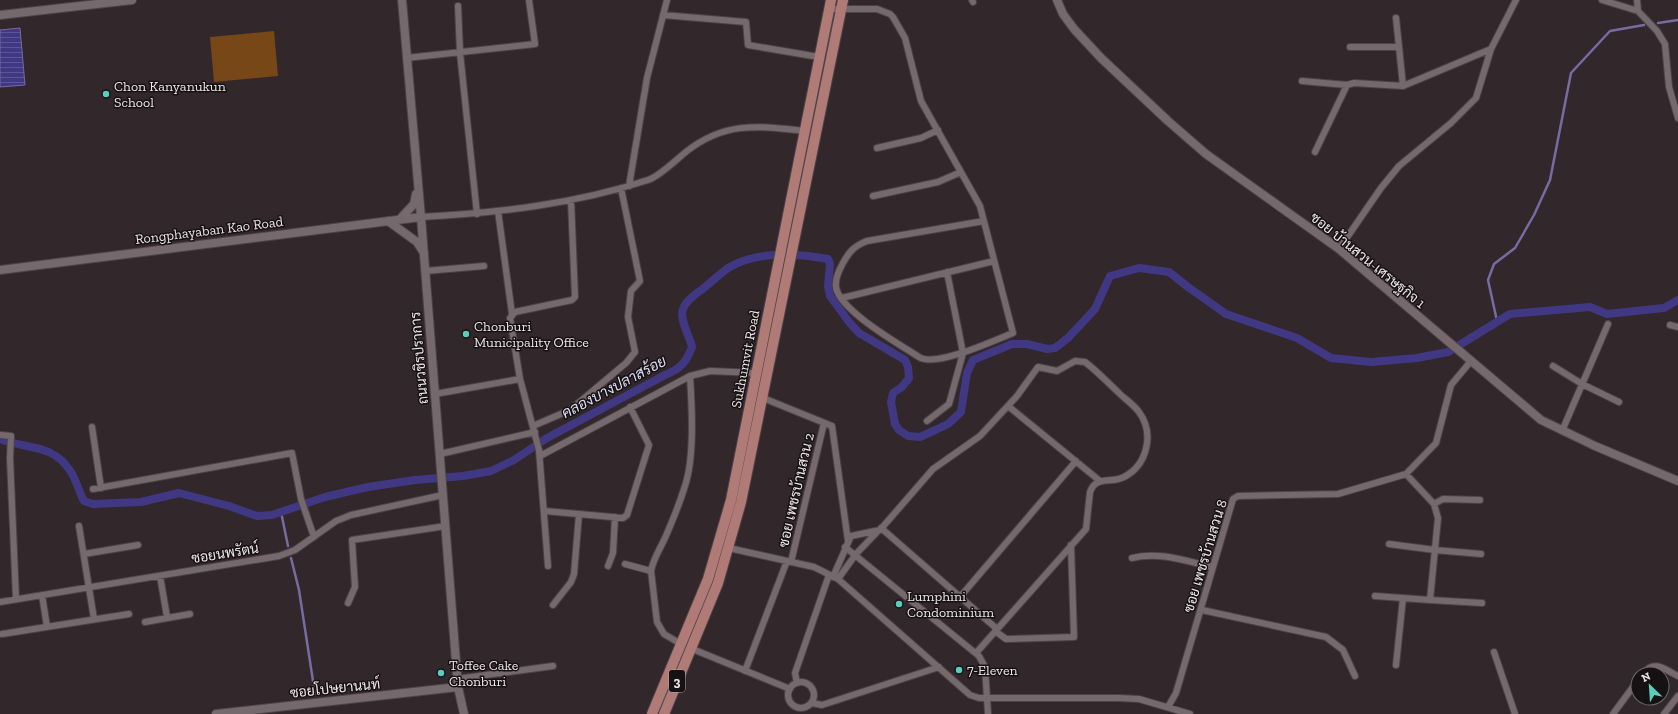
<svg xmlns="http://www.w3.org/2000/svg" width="1678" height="714" font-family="'Zilla Slab',Sarabun,serif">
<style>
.pitch{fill:#784718}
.water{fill:url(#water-rules);stroke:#756ca2}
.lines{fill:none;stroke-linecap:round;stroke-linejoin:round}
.stream{stroke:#756ca2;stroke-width:2.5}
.canal{stroke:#413884;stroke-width:8}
.minor-casing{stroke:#4d4347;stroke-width:8}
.tertiary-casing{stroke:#4d4347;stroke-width:10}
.primary-casing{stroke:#4d4347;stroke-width:12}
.minor{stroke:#76696e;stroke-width:6}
.tertiary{stroke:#76696e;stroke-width:8}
.primary{stroke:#b07a76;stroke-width:10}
.poi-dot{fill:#59cebe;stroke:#161213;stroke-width:1.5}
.labels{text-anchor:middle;stroke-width:3;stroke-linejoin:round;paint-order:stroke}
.shield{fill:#161213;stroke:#ada6a9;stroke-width:1}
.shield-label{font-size:13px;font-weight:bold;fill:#eee6e9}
.poi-label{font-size:14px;fill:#eee6e9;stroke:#161213;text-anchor:start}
.street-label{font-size:14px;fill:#eee6e9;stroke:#161213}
.water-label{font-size:15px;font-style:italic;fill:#dcdcf2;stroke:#161213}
</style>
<defs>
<pattern id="water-rules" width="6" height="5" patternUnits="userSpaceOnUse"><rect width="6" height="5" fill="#413884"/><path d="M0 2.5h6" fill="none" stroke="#5d5595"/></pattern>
</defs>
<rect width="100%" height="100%" fill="#32272b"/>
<path class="pitch" d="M 274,31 L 278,76 L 214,82 L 210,37 Z"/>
<path class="water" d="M 20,28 L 25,85 L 0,87 L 0,30 Z"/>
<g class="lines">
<path class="stream" d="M 1658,23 L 1678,20
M 1497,321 L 1488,280 L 1494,264 L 1515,248 L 1534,215 L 1550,180 L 1571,73 L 1610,31 L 1644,25
M 281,512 L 288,546
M 291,558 L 299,590 L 315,694"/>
<path class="canal" d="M 0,439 C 28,450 53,443 71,472 C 77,482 79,492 84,501 L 93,504 L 141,502 L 179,493 L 229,506 L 257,516 L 272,515 L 325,497 L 368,487 L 415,480 L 463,476 L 491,471 L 514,460 L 547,438 L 665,375 C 680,369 686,363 692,347 C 690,337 679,320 683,309 C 686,300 697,293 704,288 C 712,281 720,274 728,268 C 756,251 797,253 828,259 L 830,264 L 828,286 L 830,296 L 849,322 L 859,333 L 905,360 L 908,367 L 909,378 L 902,387 L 893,393 L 891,402 L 895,424 L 899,430 L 908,436 L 920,437 L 931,432 L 948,424 L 961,412 L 967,373 L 973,360 L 1012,344 L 1027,344 L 1047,349 L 1055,348 L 1068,338 L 1095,309 L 1110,276 L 1139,268 L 1169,272 L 1188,287 L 1226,314 L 1297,338 L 1331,358 L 1371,362 L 1417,358 L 1448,352 L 1510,314 L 1590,307 L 1607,314 L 1664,308 L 1678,300"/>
<defs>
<path id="minor" d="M 972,0 L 973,2
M 1602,0 L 1638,11 L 1657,31 L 1665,44 L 1669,87 L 1678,118
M 1637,0 L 1638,11
M 458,6 L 460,53 L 477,214
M 829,9 L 877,9 L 890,14 L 893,17 L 905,38 L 921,101 L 980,206 C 991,248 1002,291 1013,333 C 995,340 935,368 919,357 C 899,344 839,310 836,287 C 835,279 839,270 843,263 C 849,252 854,246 867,241 L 984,221
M 663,15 L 746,22 L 748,45 L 819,57
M 1396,18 L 1403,86
M 1350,47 L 1399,47
M 406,58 L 535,44 L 529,0
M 1302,81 L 1347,85 L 1354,83 L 1403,86 L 1491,49
M 877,148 L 921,138 L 938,130
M 1315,152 L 1347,85
M 629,186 L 647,78 L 667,0
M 873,196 L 938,182 L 961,172
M 498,211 L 512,314
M 421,217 C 498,213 575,204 648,180 C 659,177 677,159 687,151 C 726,121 758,126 805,131
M 1339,249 L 1381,188 L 1399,166 L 1451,123 L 1476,98 L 1491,49 L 1516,0
M 425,271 L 484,266
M 842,298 L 994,261
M 1670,325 L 1678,327
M 1553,366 L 1582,384 L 1619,402
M 435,394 L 520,379
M 763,398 L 832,426 L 848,541
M 1008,406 L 1100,481
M 927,421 L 949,404 L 963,353 L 947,272
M 533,426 L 570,410 L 626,363 L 635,352 L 628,317 L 631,291 L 640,281 L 621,188
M 92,427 L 101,488
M 1562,431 L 1608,324
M 1,435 L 11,436 L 10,458 L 16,599
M 440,454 L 535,432
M 540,456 L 690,376 L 710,371 L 757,373
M 1406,474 L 1434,504 L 1443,499 L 1480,500
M 93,489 L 292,453 L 301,499 L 314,537
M 545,511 L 623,518 L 627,515 L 649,445 L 630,407
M 79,526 L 94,619
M 881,528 L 997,629
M 1389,544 L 1435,550 L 1481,554
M 845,547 L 979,656 L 985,667 L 988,714
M 729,548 L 814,567 L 838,579 L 970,695 L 979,698 L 1118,698 L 1139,699 L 1190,714
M 84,554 L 138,545
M 1132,558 C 1158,551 1186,561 1212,567
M 791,562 L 824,423
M 625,564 L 651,571
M 548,566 L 539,450 L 520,379 L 510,318 L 515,312 L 572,300 L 575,297 L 571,200
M 608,566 L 613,553 L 615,517
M 160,576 L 167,617
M 833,577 L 851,536 L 880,530 L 933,469 L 980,436 L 1017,396 L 1038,367 L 1057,371 L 1075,361 L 1085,362 C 1097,371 1108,383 1119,393 C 1125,399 1134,405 1139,412 C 1155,434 1147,465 1124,477 C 1111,484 1096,475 1090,492 L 1086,529 L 976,653
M 838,579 L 856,554 L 878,531
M 42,595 L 47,627
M 1375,596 L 1403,598
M 960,597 L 1076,461
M 1430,600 L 1482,603
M 0,602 L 279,556 L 295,550 L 336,521 L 351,515 L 443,495
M 348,603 L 355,587 L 352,540 L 446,526
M 553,605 L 571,582 L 574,574 L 579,514
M 1202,610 L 1326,637 L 1343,650 L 1355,676
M 145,622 L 190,614
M 995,631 L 1006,639 L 1074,637 L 1071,545
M 2,634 L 129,614
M 681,644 L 664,634 L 657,622 L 651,571 C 653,559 660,549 665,538 C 672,522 679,505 684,489 C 695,459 692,408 690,376
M 690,648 L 790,689
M 1494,652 L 1515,714
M 1396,665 L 1403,598 L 1430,600 L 1438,518 L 1434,504
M 745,671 L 787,561
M 1643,674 C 1654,659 1664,669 1678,676
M 457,679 L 553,666
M788 695a13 13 0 1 1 26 0a13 13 0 1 1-26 0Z
M 797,683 L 795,673 L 829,575
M 812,703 L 822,705 L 939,667
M 1168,707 L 1176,693 L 1233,499 L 1238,496 L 1338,494 L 1406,474 L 1436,443 L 1451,385 L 1471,361
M 1613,714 L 1638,680
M 1664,714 L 1678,696"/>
<path id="tertiary" d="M 402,0 L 421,217 L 458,687 L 464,714
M 1057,0 L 1063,14 L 1074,29 L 1101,58 L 1168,121 L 1206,154 L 1339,249 L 1541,420 L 1595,446 L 1678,481
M 0,15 L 132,0
M 400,219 L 414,204 L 416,194
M 388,221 L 417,242 L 424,253
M 0,270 L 421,217
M 216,714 L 458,687"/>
<path id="primary" d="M 652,714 L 708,579 L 731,500 L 831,0
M 664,714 L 718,583 L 741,502 L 843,0"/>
</defs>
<use href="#minor" class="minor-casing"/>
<use href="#tertiary" class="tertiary-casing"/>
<use href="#primary" class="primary-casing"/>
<use href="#minor" class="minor"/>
<use href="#tertiary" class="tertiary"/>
<use href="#primary" class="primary"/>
</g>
<g class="poi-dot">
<circle cx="106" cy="94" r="4"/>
<circle cx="466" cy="334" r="4"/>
<circle cx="899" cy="604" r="4"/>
<circle cx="959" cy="670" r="4"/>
<circle cx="441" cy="673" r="4"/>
</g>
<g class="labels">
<rect class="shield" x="669" y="670" width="16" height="22" rx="3"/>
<g class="shield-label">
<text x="677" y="686">3</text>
</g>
<g class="poi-label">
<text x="114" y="91">Chon Kanyanukun<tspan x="114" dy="16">School</tspan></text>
<text x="474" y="331">Chonburi<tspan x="474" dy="16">Municipality Office</tspan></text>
<text x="907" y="601">Lumphini<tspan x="907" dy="16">Condominium</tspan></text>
<text x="449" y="670">Toffee Cake<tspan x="449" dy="16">Chonburi</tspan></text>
<text x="967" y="675">7-Eleven</text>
</g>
<g class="street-label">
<text transform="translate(209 230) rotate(-7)" y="5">Rongphayaban Kao Road</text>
<text transform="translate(1368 260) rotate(39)" y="5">ซอย บ้านสวน-เศรษฐกิจ 1</text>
<text transform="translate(419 358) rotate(-95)" y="5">ถนนวชิรปราการ</text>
<text transform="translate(745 359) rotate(-79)" y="5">Sukhumvit Road</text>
<text transform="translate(796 490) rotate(-77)" y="5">ซอย เพชรบ้านสวน 2</text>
<text transform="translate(225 553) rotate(-9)" y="5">ซอยนพรัตน์</text>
<text transform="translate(1205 556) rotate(-73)" y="5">ซอย เพชรบ้านสวน 8</text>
<text transform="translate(335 688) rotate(-6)" y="5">ซอยโปษยานนท์</text>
</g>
<g class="water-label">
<text transform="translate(614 387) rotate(-28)" y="5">คลองบางปลาสร้อย</text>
</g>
</g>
<g transform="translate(1650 686) rotate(335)"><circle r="19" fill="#161213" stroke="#6c6769"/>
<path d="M0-3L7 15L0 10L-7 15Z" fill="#59cebe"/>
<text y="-6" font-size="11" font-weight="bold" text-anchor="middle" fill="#eee6e9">N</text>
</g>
</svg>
